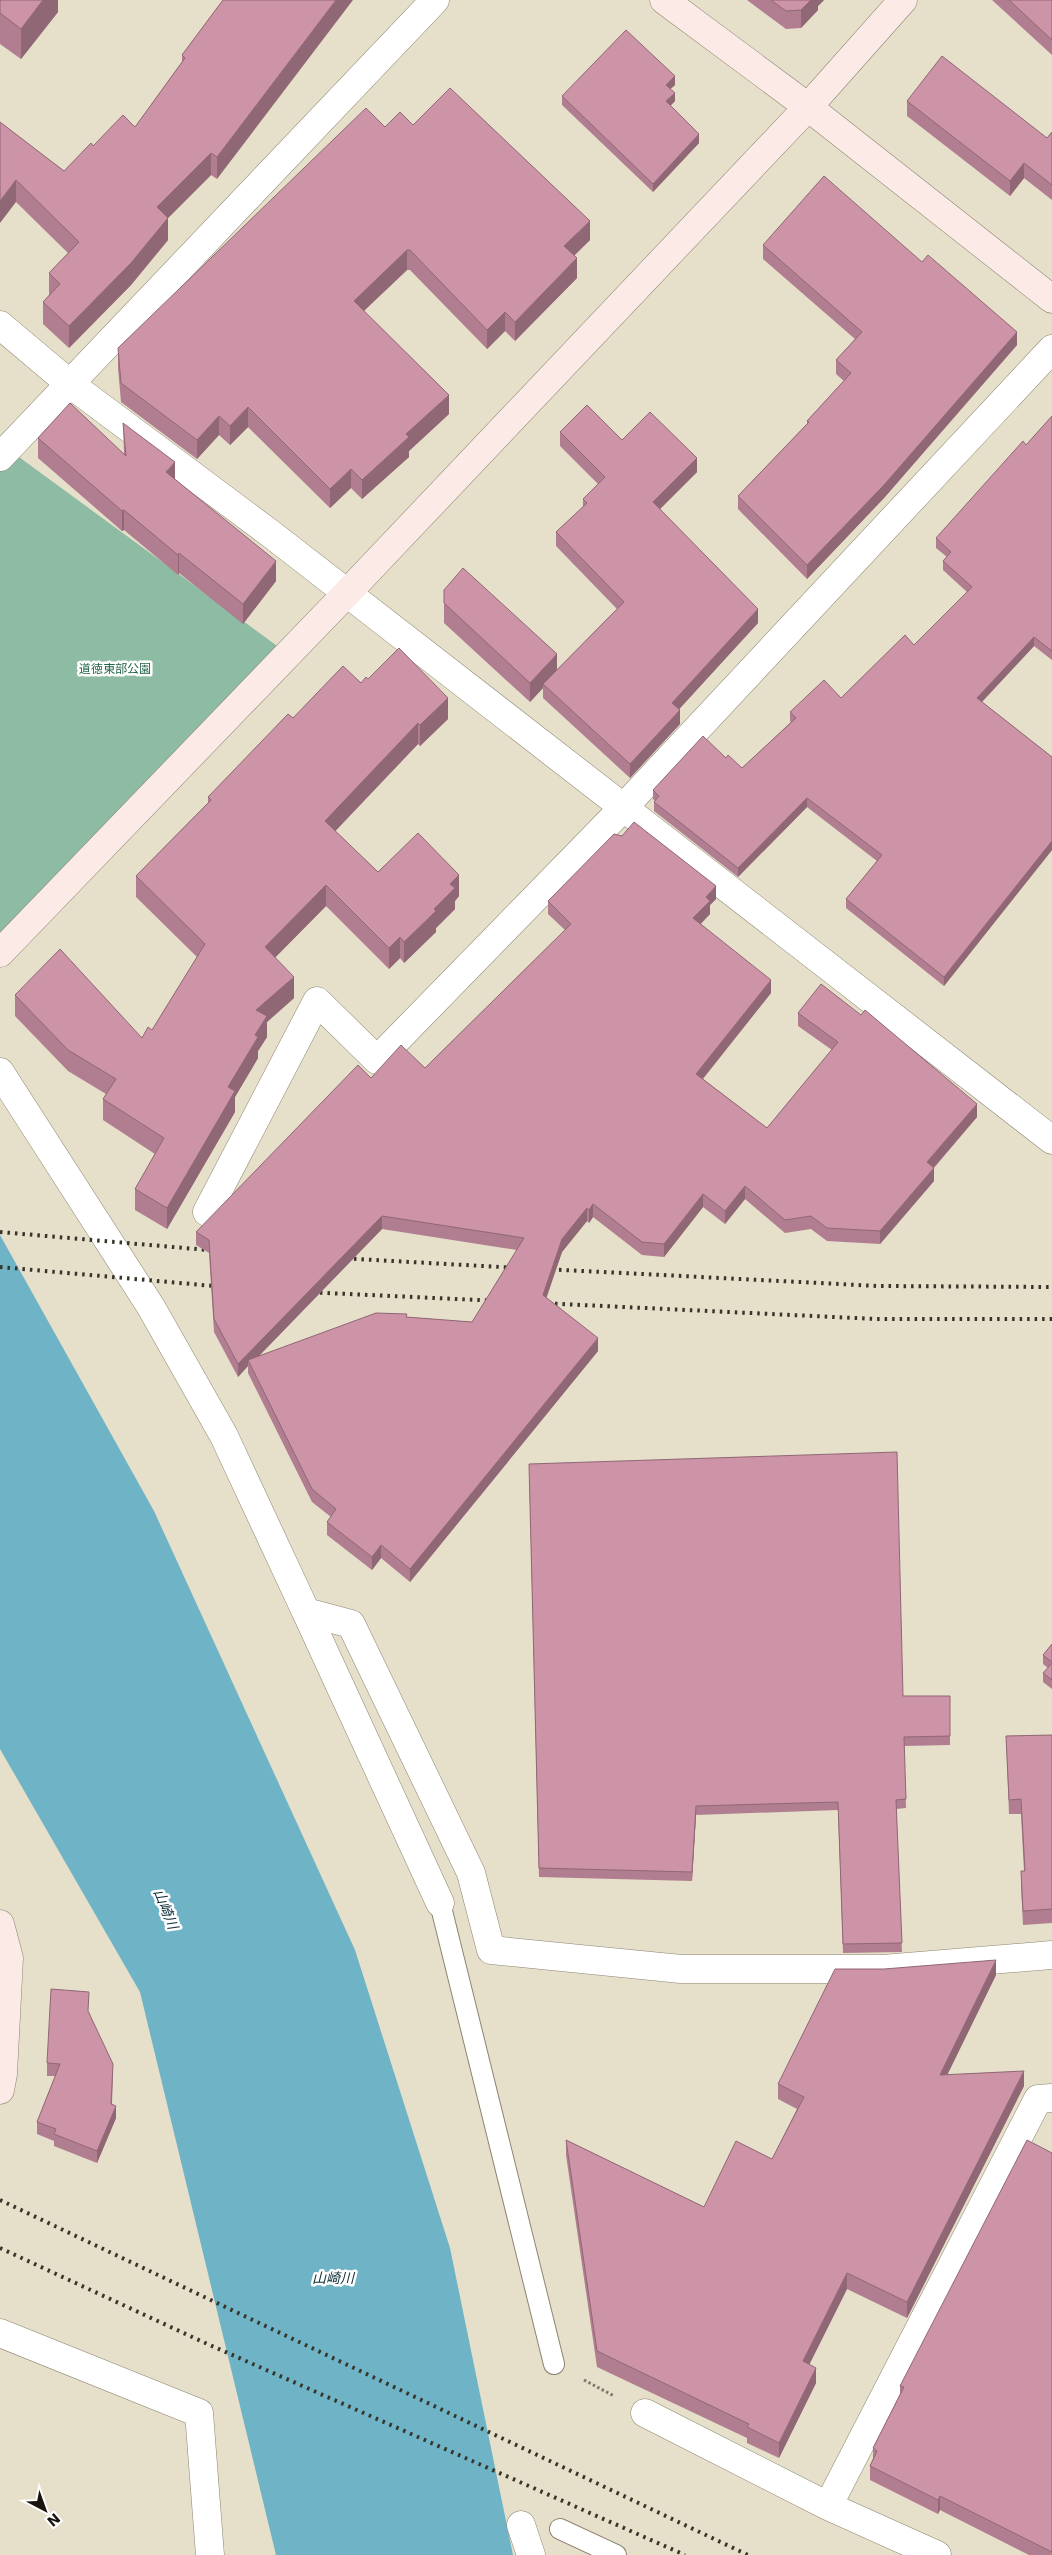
<svg xmlns="http://www.w3.org/2000/svg" width="1052" height="2555" font-family="'DejaVu Sans','Noto Sans JP',sans-serif">
<style>
.green{fill:#8ebba3}
.water{fill:#6eb3c6}
.lines{fill:none;stroke-linecap:round;stroke-linejoin:round}
.lane-casing{stroke:#8b8571;stroke-width:22}
.street-casing{stroke:#8b8571;stroke-width:29}
.secondary-casing{stroke:#8b8571;stroke-width:29}
.path{stroke:#7e796a;stroke-width:3;stroke-dasharray:2.5 2.5;stroke-linecap:butt}
.lane{stroke:#fff;stroke-width:20}
.street{stroke:#fff;stroke-width:28}
.secondary{stroke:#fceae7;stroke-width:28}
.rail{stroke:#37342a;stroke-width:4;stroke-dasharray:2.5 5;stroke-linecap:butt}
.wall{fill:#b07e90;fill-rule:evenodd}
.shaded-wall{fill:#906775}
.building{fill:#cd93a7;stroke:#906775}
.labels{text-anchor:middle;stroke-width:5;stroke-linejoin:round;paint-order:stroke}
.park-label{font-size:12px;fill:#236547;stroke:#fff}
.water-label{font-size:14px;font-style:italic;fill:#0c2e37;stroke:#fff}
</style>
<rect width="100%" height="100%" fill="#e6dfc9"/>
<path class="green" d="M 8,449 L 288,654 L 0,953 L 0,457 Z"/>
<path class="water" d="M 0,1235 L 154,1511 L 355,1950 L 450,2248 L 513,2555 L 276,2555 L 140,1992 L 0,1749 Z"/>
<g class="lines">
<defs>
<path id="lane" d="M 440,1903 L 554,2364
M 560,2529 L 616,2555"/>
<path id="street" d="M 0,325 L 70,384 L 271,534 L 1052,1140
M 0,457 L 435,0
M 0,1072 L 151,1307 L 224,1436 L 306,1612 L 351,1624 L 471,1873 L 491,1950 L 681,1969 L 883,1969 L 1052,1955
M 207,1212 L 317,1001 L 377,1060 L 624,807 L 1052,349
M 306,1612 L 440,1903
M 0,2333 L 199,2413 L 210,2555
M 645,2413 L 828,2506 L 937,2555
M 828,2506 L 1038,2099 L 1052,2098
M 521,2525 L 531,2555"/>
<path id="secondary" d="M 664,0 L 808,107 L 1052,299
M 0,953 L 347,593 L 808,107 L 903,0
M 0,1924 L 9,1958 L 3,2074 L 0,2090"/>
</defs>
<use href="#lane" class="lane-casing"/>
<use href="#street" class="street-casing"/>
<use href="#secondary" class="secondary-casing"/>
<path class="path" d="M 584,2380 L 614,2396"/>
<use href="#lane" class="lane"/>
<use href="#street" class="street"/>
<use href="#secondary" class="secondary"/>
<path class="rail" d="M 0,1232 L 219,1251
M 339,1258 L 519,1268
M 0,1267 L 225,1287
M 544,1269 L 878,1286 L 1052,1287
M 305,1292 L 500,1301
M 540,1303 L 876,1319 L 1052,1319
M 0,2200 L 748,2555
M 0,2248 L 203,2342 L 685,2555"/>
</g>
<path class="wall" d="M 0,0 L 58,0 L 58,12 L 21,59 L 0,44 Z
M 223,0 L 217,179 L 211,175 L 168,218 L 168,240 L 131,285 L 69,348 L 43,324 L 43,302 L 49,295 L 49,273 L 68,253 L 16,202 L 0,122 L 64,171 L 93,146 L 135,127 L 182,62 L 182,55 Z
M 747,0 L 824,0 L 818,6 L 818,10 L 801,28 L 786,29 Z
M 992,0 L 1052,0 L 1052,55 Z
M 675,85 L 670,89 L 675,101 L 670,106 L 699,143 L 653,192 L 562,105 L 562,96 Z
M 907,101 L 1047,138 L 1052,132 L 1052,200 L 1024,178 L 1010,196 L 907,116 Z
M 413,125 L 590,240 L 574,256 L 577,278 L 515,341 L 505,331 L 487,349 L 410,270 L 407,270 L 364,311 L 449,414 L 409,451 L 409,457 L 362,499 L 351,488 L 330,508 L 248,427 L 230,445 L 219,435 L 197,459 L 121,402 L 118,368 L 118,348 L 385,127 Z
M 763,245 L 1017,345 L 884,498 L 807,579 L 738,509 L 738,496 L 807,424 L 807,421 L 844,381 L 836,374 L 836,360 L 855,339 L 763,259 Z
M 1052,416 L 1052,660 L 1034,646 L 982,702 L 1052,757 L 1052,850 L 944,986 L 846,908 L 846,899 L 877,861 L 807,807 L 738,877 L 654,811 L 654,802 L 655,801 L 653,799 L 653,790 L 726,758 L 742,768 L 791,722 L 790,721 L 790,712 L 841,698 L 914,645 L 967,592 L 943,570 L 943,561 L 947,557 L 936,548 L 936,538 L 1026,445 Z
M 123,423 L 175,479 L 276,581 L 243,624 L 179,573 L 178,575 L 124,530 L 122,531 L 38,458 L 38,438 L 124,454 Z
M 560,432 L 622,440 L 697,472 L 660,509 L 758,623 L 679,709 L 680,724 L 630,778 L 543,698 L 543,688 L 530,702 L 444,623 L 444,590 L 557,670 L 617,609 L 556,546 L 556,532 L 583,507 L 583,499 L 598,484 L 560,446 Z
M 368,679 L 448,719 L 420,746 L 418,744 L 335,831 L 378,872 L 459,896 L 455,901 L 455,909 L 436,928 L 436,932 L 404,963 L 400,958 L 389,969 L 326,906 L 275,957 L 294,998 L 267,1022 L 267,1037 L 258,1051 L 258,1058 L 235,1097 L 235,1112 L 167,1229 L 135,1210 L 135,1189 L 155,1154 L 103,1120 L 103,1099 L 106,1094 L 68,1071 L 15,1016 L 15,995 L 142,1038 L 152,1030 L 197,957 L 136,897 L 136,876 L 208,803 L 208,797 L 293,718 Z
M 716,899 L 710,905 L 710,914 L 701,924 L 771,993 L 703,1079 L 767,1128 L 832,1050 L 798,1026 L 798,1013 L 977,1117 L 934,1168 L 934,1181 L 880,1244 L 827,1241 L 811,1229 L 785,1233 L 745,1199 L 725,1224 L 703,1207 L 664,1257 L 642,1255 L 593,1217 L 589,1223 L 587,1221 L 562,1252 L 546,1298 L 598,1351 L 410,1582 L 381,1558 L 372,1570 L 327,1535 L 327,1522 L 331,1517 L 312,1502 L 248,1373 L 248,1366 L 238,1377 L 214,1332 L 209,1253 L 196,1245 L 196,1232 L 371,1078 L 425,1068 L 565,930 L 548,914 L 548,901 ZM 382,1229 L 517,1250 L 472,1322 L 407,1317 L 259,1356 Z
M 529,1464 L 903,1696 L 950,1696 L 950,1745 L 904,1746 L 906,1808 L 896,1809 L 902,1952 L 843,1953 L 838,1810 L 696,1815 L 692,1881 L 539,1877 Z
M 1052,1644 L 1052,1689 L 1043,1682 L 1043,1673 L 1048,1668 L 1043,1664 L 1043,1655 Z
M 1052,1735 L 1052,1923 L 1023,1925 L 1021,1885 L 1021,1871 L 1024,1871 L 1021,1814 L 1009,1814 L 1006,1736 Z
M 996,1975 L 947,2074 L 1024,2086 L 907,2318 L 847,2289 L 809,2365 L 816,2383 L 779,2458 L 747,2443 L 747,2438 L 597,2367 L 566,2155 L 566,2140 L 704,2207 L 772,2159 L 797,2109 L 778,2099 L 778,2084 Z
M 89,2012 L 113,2076 L 112,2104 L 116,2118 L 97,2163 L 54,2146 L 54,2141 L 37,2134 L 37,2122 L 55,2076 L 47,2076 L 47,2063 Z
M 1052,2153 L 1052,2555 L 1029,2555 L 940,2510 L 938,2514 L 870,2480 L 870,2466 L 873,2459 L 873,2448 L 900,2394 L 900,2386 Z"/>
<path class="shaded-wall" d="M 43,0 L 58,0 L 58,12 L 21,59 L 21,29 Z
M 336,0 L 353,0 L 217,179 L 217,157 Z
M 811,0 L 824,0 L 818,6 L 818,10 L 801,28 L 801,10 Z
M 675,76 L 675,85 L 666,93 L 666,85 Z
M 675,93 L 675,101 L 666,110 L 666,101 Z
M 699,134 L 699,143 L 653,192 L 653,184 Z
M 211,153 L 211,175 L 157,229 L 157,207 Z
M 1024,163 L 1024,178 L 1010,196 L 1010,181 Z
M 16,180 L 16,202 L 0,223 L 0,201 Z
M 168,218 L 168,240 L 131,285 L 69,348 L 69,326 Z
M 590,221 L 590,240 L 564,265 L 564,246 Z
M 407,250 L 407,270 L 354,320 L 354,301 Z
M 577,258 L 577,278 L 515,341 L 515,322 Z
M 505,312 L 505,331 L 487,349 L 487,330 Z
M 1017,332 L 1017,345 L 884,498 L 807,579 L 807,565 Z
M 449,395 L 449,414 L 409,451 L 409,457 L 362,499 L 362,480 L 406,434 Z
M 248,407 L 248,427 L 230,445 L 230,426 Z
M 219,416 L 219,435 L 197,459 L 197,440 Z
M 697,458 L 697,472 L 653,516 L 653,502 Z
M 175,462 L 175,482 L 166,472 Z
M 351,469 L 351,488 L 330,508 L 330,489 Z
M 124,510 L 124,530 L 122,531 L 122,511 Z
M 179,553 L 179,573 L 178,575 L 178,555 Z
M 276,561 L 276,581 L 243,624 L 243,604 Z
M 758,609 L 758,623 L 672,717 L 672,703 Z
M 1034,637 L 1034,646 L 977,707 L 977,698 Z
M 557,654 L 557,673 L 543,684 L 543,688 L 530,702 L 530,683 Z
M 448,698 L 448,719 L 420,746 L 420,725 Z
M 680,710 L 680,724 L 630,778 L 630,764 Z
M 418,723 L 418,744 L 325,842 L 325,821 Z
M 807,798 L 807,807 L 738,877 L 738,868 Z
M 1052,841 L 1052,850 L 944,986 L 944,977 Z
M 459,875 L 459,896 L 455,901 L 455,909 L 436,928 L 436,932 L 404,963 L 404,942 L 434,909 L 450,884 Z
M 326,885 L 326,906 L 265,968 L 265,947 Z
M 716,886 L 716,899 L 710,905 L 710,914 L 693,931 L 693,918 L 706,897 Z
M 400,937 L 400,958 L 389,969 L 389,948 Z
M 294,977 L 294,998 L 267,1022 L 267,1037 L 258,1051 L 258,1058 L 235,1097 L 235,1112 L 167,1229 L 167,1208 L 228,1087 L 256,1010 Z
M 771,980 L 771,993 L 696,1087 L 696,1074 Z
M 977,1104 L 977,1117 L 927,1175 L 927,1162 Z
M 934,1168 L 934,1181 L 880,1244 L 880,1231 Z
M 745,1186 L 745,1199 L 725,1224 L 725,1211 Z
M 703,1194 L 703,1207 L 664,1257 L 664,1244 Z
M 593,1204 L 593,1217 L 589,1223 L 589,1210 Z
M 587,1208 L 587,1221 L 562,1252 L 543,1308 L 543,1295 L 562,1239 Z
M 382,1216 L 382,1229 L 251,1364 L 248,1360 L 248,1366 L 238,1377 L 238,1364 Z
M 598,1338 L 598,1351 L 410,1582 L 410,1569 Z
M 381,1545 L 381,1558 L 372,1570 L 372,1557 Z
M 696,1806 L 696,1815 L 692,1881 L 692,1872 Z
M 996,1960 L 996,1975 L 940,2090 L 940,2075 Z
M 1024,2071 L 1024,2086 L 907,2318 L 907,2302 Z
M 116,2106 L 116,2118 L 97,2163 L 97,2151 Z
M 847,2273 L 847,2289 L 803,2377 L 803,2361 Z
M 816,2368 L 816,2383 L 779,2458 L 779,2443 Z
M 940,2496 L 940,2510 L 938,2514 L 938,2500 Z"/>
<path class="building" d="M 0,0 L 43,0 L 21,29 L 0,13 Z
M 223,0 L 336,0 L 217,157 L 211,153 L 157,207 L 168,218 L 131,263 L 69,326 L 43,302 L 60,284 L 49,273 L 79,242 L 16,180 L 0,201 L 0,122 L 64,171 L 91,143 L 93,146 L 123,115 L 135,127 L 185,58 L 182,55 Z
M 771,0 L 811,0 L 801,10 L 786,11 Z
M 1009,0 L 1052,0 L 1052,40 Z
M 626,30 L 675,76 L 666,85 L 675,93 L 666,101 L 699,134 L 653,184 L 562,96 Z
M 942,56 L 1047,138 L 1052,132 L 1052,185 L 1024,163 L 1010,181 L 907,101 Z
M 450,88 L 590,221 L 564,246 L 577,258 L 515,322 L 505,312 L 487,330 L 410,250 L 407,250 L 354,301 L 449,395 L 406,434 L 409,437 L 362,480 L 351,469 L 330,489 L 248,407 L 230,426 L 219,416 L 197,440 L 121,383 L 118,348 L 366,108 L 385,127 L 400,112 L 413,125 Z
M 824,176 L 922,262 L 928,255 L 1017,332 L 884,485 L 807,565 L 738,496 L 809,422 L 807,421 L 851,373 L 836,360 L 862,332 L 763,245 Z
M 70,403 L 126,456 L 123,423 L 175,462 L 166,472 L 276,561 L 243,604 L 179,553 L 178,555 L 124,510 L 122,511 L 38,438 Z
M 587,405 L 622,440 L 650,412 L 697,458 L 653,502 L 758,609 L 672,703 L 680,710 L 630,764 L 543,684 L 624,602 L 556,532 L 587,503 L 583,499 L 605,477 L 560,432 Z
M 1052,416 L 1052,651 L 1034,637 L 977,698 L 1052,757 L 1052,841 L 944,977 L 846,899 L 882,855 L 807,798 L 738,868 L 654,802 L 659,796 L 653,790 L 703,736 L 726,758 L 728,755 L 742,768 L 796,718 L 790,712 L 824,680 L 841,698 L 905,635 L 914,645 L 972,587 L 943,561 L 951,552 L 936,538 L 1023,441 L 1026,445 Z
M 463,568 L 557,654 L 530,683 L 444,603 L 444,590 Z
M 399,648 L 448,698 L 420,725 L 418,723 L 325,821 L 378,872 L 418,833 L 459,875 L 450,884 L 455,888 L 434,909 L 436,911 L 404,942 L 400,937 L 389,948 L 326,885 L 265,947 L 294,977 L 256,1010 L 267,1016 L 255,1035 L 258,1037 L 228,1087 L 235,1091 L 167,1208 L 135,1189 L 164,1138 L 103,1099 L 116,1079 L 68,1050 L 15,995 L 60,949 L 142,1038 L 148,1027 L 152,1030 L 205,944 L 136,876 L 211,800 L 208,797 L 288,714 L 293,718 L 343,666 L 361,683 L 366,677 L 368,679 Z
M 634,822 L 716,886 L 706,897 L 710,901 L 693,918 L 771,980 L 696,1074 L 767,1128 L 838,1042 L 798,1013 L 821,984 L 861,1015 L 865,1010 L 977,1104 L 927,1162 L 934,1168 L 880,1231 L 827,1228 L 811,1216 L 785,1220 L 745,1186 L 725,1211 L 703,1194 L 664,1244 L 642,1242 L 593,1204 L 589,1210 L 587,1208 L 562,1239 L 543,1295 L 598,1338 L 410,1569 L 381,1545 L 372,1557 L 327,1522 L 336,1509 L 312,1489 L 248,1360 L 376,1313 L 407,1314 L 406,1317 L 472,1322 L 524,1238 L 382,1216 L 238,1364 L 214,1319 L 209,1240 L 196,1232 L 358,1065 L 371,1078 L 401,1045 L 425,1068 L 571,924 L 548,901 L 614,834 L 622,836 Z
M 897,1452 L 903,1696 L 950,1696 L 950,1736 L 904,1737 L 906,1799 L 896,1800 L 902,1943 L 843,1944 L 838,1802 L 696,1806 L 692,1872 L 539,1868 L 529,1464 Z
M 1052,1644 L 1052,1662 L 1043,1655 Z
M 1052,1663 L 1052,1680 L 1043,1673 Z
M 1052,1735 L 1052,1909 L 1023,1911 L 1021,1871 L 1025,1871 L 1021,1799 L 1009,1800 L 1006,1736 Z
M 996,1960 L 940,2075 L 1024,2071 L 907,2302 L 847,2273 L 803,2361 L 816,2368 L 779,2443 L 747,2427 L 749,2424 L 597,2351 L 566,2140 L 704,2207 L 736,2141 L 772,2159 L 804,2097 L 778,2084 L 835,1969 L 884,1969 Z
M 51,1989 L 89,1992 L 88,2011 L 113,2064 L 111,2104 L 116,2106 L 97,2151 L 54,2134 L 56,2129 L 37,2122 L 60,2064 L 47,2063 Z
M 1027,2140 L 1052,2153 L 1052,2552 L 940,2496 L 938,2500 L 870,2466 L 877,2451 L 873,2448 L 904,2387 L 900,2386 Z"/>
<g class="labels">
<g class="park-label">
<text x="115" y="673">道徳東部公園</text>
</g>
<g class="water-label">
<text transform="translate(166 1909) rotate(68)" y="5">山崎川</text>
<text x="333" y="2283">山崎川</text>
</g>
</g>
<g transform="translate(45 2510) rotate(139)" stroke="#ffffff" stroke-width="4" paint-order="stroke">
<path d="M0-4L9 19L0 12L-9 19Z" fill="#17150d"/>
<text y="-8" font-size="14" font-weight="bold" text-anchor="middle" fill="#17150d">N</text>
</g>
</svg>
